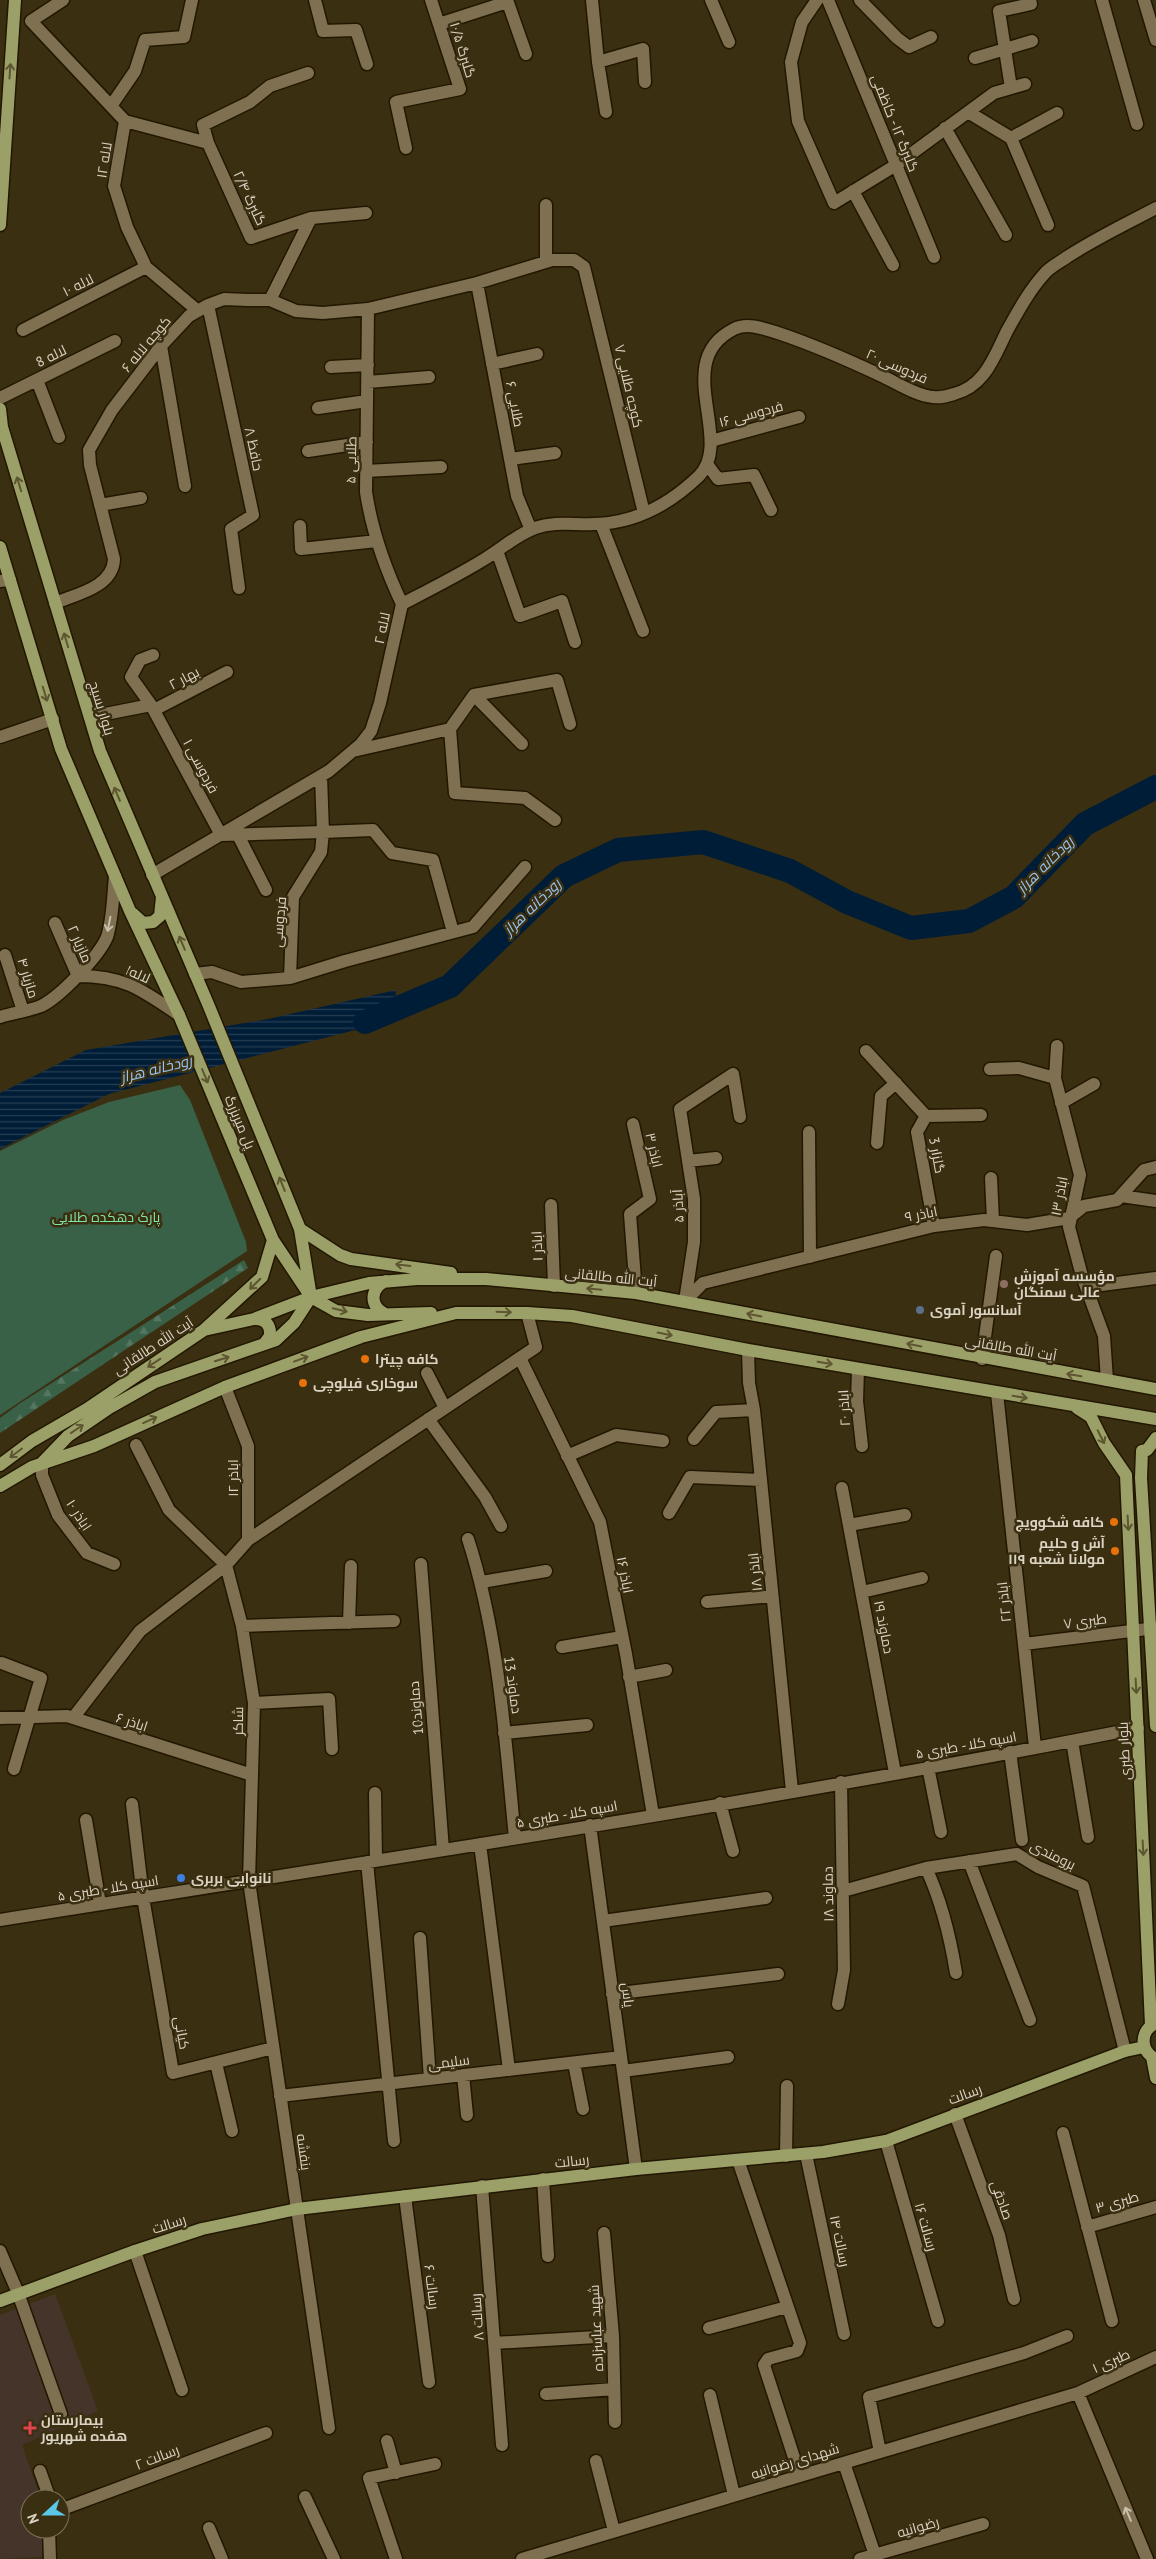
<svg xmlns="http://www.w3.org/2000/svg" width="1156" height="2559" font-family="'PT Sans',Cairo,sans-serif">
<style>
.medical{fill:#453429}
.green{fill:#396148}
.forest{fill:url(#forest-firs)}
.water{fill:url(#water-rules)}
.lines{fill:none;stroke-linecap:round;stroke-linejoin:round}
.river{stroke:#001d37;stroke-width:24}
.minor-casing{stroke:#221700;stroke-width:15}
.major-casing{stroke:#221700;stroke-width:15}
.minor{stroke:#7e7051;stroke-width:12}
.major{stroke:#9b9f68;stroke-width:12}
.oneway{stroke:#5d5630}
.oneway2{stroke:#c8bfac}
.education-dot{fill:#8d6e63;stroke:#3b2f12;stroke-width:2}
.service-dot{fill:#5c6f8a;stroke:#3b2f12;stroke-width:2}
.food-dot{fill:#e8710a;stroke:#3b2f12;stroke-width:2}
.shop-dot{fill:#3f7fe0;stroke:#3b2f12;stroke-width:2}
.health-dot{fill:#e0444e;stroke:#3b2f12;stroke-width:2}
.labels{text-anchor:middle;stroke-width:5;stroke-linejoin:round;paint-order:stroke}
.street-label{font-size:14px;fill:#dbd3c3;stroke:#3b2f12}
.park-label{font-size:14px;fill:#7fe7a7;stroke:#3b2f12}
.poi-label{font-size:14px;font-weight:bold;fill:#dbd3c3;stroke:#3b2f12;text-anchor:start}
.water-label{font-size:15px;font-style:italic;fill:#96c3f0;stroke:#3b2f12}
</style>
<defs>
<pattern id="forest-firs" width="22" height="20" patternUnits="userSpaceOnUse" patternTransform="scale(1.25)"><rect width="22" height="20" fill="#396148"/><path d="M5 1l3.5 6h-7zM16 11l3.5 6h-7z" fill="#557761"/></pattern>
<pattern id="water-rules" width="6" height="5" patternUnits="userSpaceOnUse" patternTransform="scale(1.25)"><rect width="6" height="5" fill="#001d37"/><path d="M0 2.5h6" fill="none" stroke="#253d52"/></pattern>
</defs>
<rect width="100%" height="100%" fill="#3b2f12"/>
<path class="medical" d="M 55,2294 L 98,2411 L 22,2445 L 41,2499 L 30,2499 L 30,2529 L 43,2529 L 42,2557 L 0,2559 L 0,2315 Z"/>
<path class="green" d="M 180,1085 L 190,1100 L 246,1242 L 247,1251 L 0,1415 L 0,1151 L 63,1120 L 109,1102 Z"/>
<path class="forest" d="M 244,1260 L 248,1268 L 0,1433 L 0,1418 L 19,1404 Z"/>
<path class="water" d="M 396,990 L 394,1020 L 109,1094 L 0,1149 L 0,1093 L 86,1050 L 268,1019 Z"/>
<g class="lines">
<path class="river" d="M 365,1022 L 450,986 L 564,876 L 618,850 L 703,842 L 790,871 L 847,902 L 911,928 L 969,921 L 1014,897 L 1085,824 L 1156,787"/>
<defs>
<path id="minor" d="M 63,0 L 31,21 L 125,121 L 114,186 L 127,227 L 146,267 L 198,311
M 315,0 L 323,31 L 356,30 L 367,64
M 507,0 L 526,54
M 592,0 L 598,62 L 643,49 L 645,82
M 711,0 L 729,42
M 817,0 L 802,22 L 791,62 L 798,121 L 834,203 L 896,165 L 994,93 L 1025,84
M 828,0 L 934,257
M 860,0 L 897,38 L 909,47 L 931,37
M 1102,0 L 1137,124
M 1144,0 L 1156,40
M 439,24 L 507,2
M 975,58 L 1032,41
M 598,62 L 606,112
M 1011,88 L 999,11 L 1031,4 L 1030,0
M 111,106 L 135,71 L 145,40 L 184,37 L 192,0
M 968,112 L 1011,138 L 1048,225
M 125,121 L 208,143 L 251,238 L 311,218 L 366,213
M 945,128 L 1006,235
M 1011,138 L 1057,113
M 208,143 L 203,125 L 250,102 L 270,86 L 308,73
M 406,148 L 396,102 L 460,89 L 431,0
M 853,191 L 893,265
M 546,261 L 546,205
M 477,283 L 517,496 L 531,530
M 270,300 L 311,218
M 208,305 L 253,515 L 231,529 L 239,588
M 368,309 L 366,492 C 372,532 385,568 402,604
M 23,330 L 146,267
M 161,346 L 185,486
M 492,364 L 537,354
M 331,367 L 368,365
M 37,380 L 59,437
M 368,382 L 429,377
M 0,398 L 115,341
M 318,408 L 367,401
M 711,441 L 799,417
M 308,451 L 367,442
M 510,459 L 555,453
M 707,464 L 718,479 L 754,475 L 771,510
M 366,471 L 441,467
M 100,505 L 141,498
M 601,524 L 643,631
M 300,526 L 301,549 L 377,541
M 497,551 L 520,616 L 562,601 L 575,642
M 0,581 L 10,580
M 55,603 C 77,594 113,587 114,559 L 90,465 L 89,450 L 112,410 L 161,346 L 189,316 L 208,305 L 224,299 L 248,300 L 270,300 L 296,311 L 323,313 L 368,309 L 477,283 L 552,260 L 574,260 L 584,267 L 644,513
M 402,604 C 429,590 457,576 483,560 C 500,550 516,535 535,528 C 555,521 574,525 595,524 C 635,523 670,504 699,476 C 735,440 670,361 734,329 C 748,322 765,329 778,333 C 814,345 848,360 882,376 C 897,383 917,396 933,397 C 939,398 948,396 954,394 C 985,386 994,357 1007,331 C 1018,311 1030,289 1046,272 C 1052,266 1060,262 1067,257 C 1096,238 1126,224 1156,208
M 474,695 L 522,744
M 151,705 L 131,677 L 140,660 L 153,655
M 154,710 L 227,672
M 90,717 L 151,705 L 221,835 L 323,832 L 321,776
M 450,729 L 474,695 L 557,680 L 570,724
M 0,737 L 53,719
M 353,751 L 450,729 L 455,793 L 525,798 L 555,820
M 238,835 L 266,890
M 152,875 L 329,771 L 361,744 L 371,731 L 380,703 L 402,604
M 55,923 L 78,976
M 5,955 L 23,1011
M 195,974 L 212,972 L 241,982 L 290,978 L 345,961 L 473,927 L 525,867
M 78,976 C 125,976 142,990 179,1015
M 290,978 L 293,897 L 321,852 L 323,832 L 373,830 L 392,853 L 433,860 L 453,932
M 0,1017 C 13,1013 28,1011 41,1006 C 60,997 99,956 107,937 C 113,918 113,895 115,876
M 1057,1046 L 1055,1078 L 1080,1175 L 1069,1227 L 1082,1276 L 1104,1336 L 1107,1380
M 866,1051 L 926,1116
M 990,1069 L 1019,1068 L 1055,1078
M 1061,1103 L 1094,1084
M 633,1124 L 650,1199 L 630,1214 L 636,1293
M 809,1132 L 810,1257
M 877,1143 L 881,1096 L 896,1083
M 688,1161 L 716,1158
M 991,1178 L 993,1221
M 1121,1196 L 1156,1201
M 551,1205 L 554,1286
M 934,1226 L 917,1132 L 926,1116 L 981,1115
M 1086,1287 L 1156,1278
M 685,1301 L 703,1283 L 934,1226 L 984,1220 L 1027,1225 L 1069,1218 L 1084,1206 L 1117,1200 L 1144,1170 L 1156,1167
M 685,1301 L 694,1242 L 694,1199 L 680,1109 L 733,1074 L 740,1117
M 748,1350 L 749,1383 L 754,1410 L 792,1791
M 520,1358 L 600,1522 L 626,1654 L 653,1815
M 982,1359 L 996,1256
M 858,1369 L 857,1401 L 862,1446
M 427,1373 L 445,1408
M 997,1393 L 1035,1747
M 428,1419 L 485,1497 L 501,1526
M 694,1439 L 716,1412 L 754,1410
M 136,1445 L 169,1510 L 226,1565
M 567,1456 L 616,1435 L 663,1441
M 42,1463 L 42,1475 L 58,1515 L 87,1553 L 114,1564
M 842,1488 L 895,1773
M 669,1513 L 690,1477 L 761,1480
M 849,1525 L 905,1515
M 468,1539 C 499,1635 505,1738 515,1838
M 248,1540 L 536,1347 L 527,1313
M 421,1564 L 443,1850
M 226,1565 L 242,1626 L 254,1703 L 249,1881 L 329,2428
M 482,1582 L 546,1571
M 862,1592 L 922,1578
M 707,1602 L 772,1596
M 349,1623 L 351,1566
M 242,1626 L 394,1621
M 1024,1644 L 1156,1628
M 562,1647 L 622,1637
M 2,1663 L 41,1678 L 14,1769
M 629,1677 L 666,1670
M 254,1703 L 329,1699 L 332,1749
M 0,1718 L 67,1716 L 252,1775
M 73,1718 L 140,1631 L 226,1565 L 248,1540 L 248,1446 L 225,1387
M 504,1733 L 587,1725
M 1072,1741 L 1088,1837
M 1010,1752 L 1022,1840
M 928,1767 L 941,1832
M 375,1793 L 376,1861
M 720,1803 L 733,1851
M 132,1804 L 143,1897 L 173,2073 L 273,2048
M 86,1820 L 100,1904
M 590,1825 L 636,2169
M 480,1844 L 509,2070
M 969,1861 L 1030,2020
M 367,1862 L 394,2141
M 926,1868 C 942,1902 950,1936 956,1973
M 843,1891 L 926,1868 L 1017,1854 L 1038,1867 L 1083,1886 L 1125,2051
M 0,1920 C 380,1860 761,1803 1138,1728
M 603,1921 L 766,1898
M 420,1938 L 430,2079
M 612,1994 L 778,1974
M 838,2004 L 844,1970 L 841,1782
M 216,2063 L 232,2131
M 574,2063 L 583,2109
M 623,2071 L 728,2057
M 463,2075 L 467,2115
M 280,2096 L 621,2057
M 955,2114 L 999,2235 L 1014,2299
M 1063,2133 L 1112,2321
M 886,2141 L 938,2321
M 806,2154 L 844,2334
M 786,2156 L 787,2086
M 738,2160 L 800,2343 L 797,2351 L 768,2359 L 764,2365 L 800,2476
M 543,2179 L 548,2256
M 482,2186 L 502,2445
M 405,2196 L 429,2382
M 1087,2227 L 1156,2207
M 604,2233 L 613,2336 L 615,2422
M 0,2251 L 18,2293 L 61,2414
M 135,2251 L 182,2390
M 709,2328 L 787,2307
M 494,2343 L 613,2336
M 1078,2393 L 1147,2559
M 546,2394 L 614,2389
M 710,2395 L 734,2495
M 387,2441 L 396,2473
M 880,2452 L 869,2397 L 1024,2353 L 1067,2336
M 596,2461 L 614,2531
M 844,2463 L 875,2555
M 40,2471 L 50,2499
M 305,2497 L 334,2559
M 60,2510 L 266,2433
M 209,2528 L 222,2559
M 49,2529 L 50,2559
M 396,2559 L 369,2478 L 435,2464
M 522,2559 L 1078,2393 L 1156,2357
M 860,2559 L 983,2524"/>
<path id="major" d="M 0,225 L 15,0
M 0,409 L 2,427 L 100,751 L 208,1004 L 300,1229 L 311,1297 L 294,1323 L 276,1340 L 155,1382 L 109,1408 L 68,1436 L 42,1463
M 0,547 L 61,749 L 130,911 L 179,1015 L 273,1240 L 311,1297 L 336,1311 L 368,1315 L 431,1313
M 132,913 L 143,923 L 153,922 L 160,916 L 162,897
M 300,1229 L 340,1255 L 351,1259 L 451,1273
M 385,1314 C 369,1306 370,1288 386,1281
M 254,1319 C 265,1318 271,1325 270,1336 L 264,1344
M 204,1330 L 262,1277 L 273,1240
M 1077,1408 L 1091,1417 L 1104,1443 L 1126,1475 L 1151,2025
M 1156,1438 L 1147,1450 L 1142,1451 L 1141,1478 L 1156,1726
M 0,1465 L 32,1441 L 87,1409 L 204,1330 L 254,1319 L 311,1297 L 369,1283 L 417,1279 L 486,1279 L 636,1293 L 1156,1389
M 0,1486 L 32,1467 L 94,1446 L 225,1387 L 361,1337 L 456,1313 L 527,1313 L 572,1316 L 748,1350 L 1156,1419
M 1156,2023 C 1140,2030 1139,2051 1156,2059
M 1152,2057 L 1156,2078
M 0,2301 L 135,2251 L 202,2229 L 297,2209 L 636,2169 L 823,2152 L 886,2141 L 1125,2051 L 1144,2047"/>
</defs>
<use href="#minor" class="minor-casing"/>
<use href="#major" class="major-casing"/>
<use href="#minor" class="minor"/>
<use href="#major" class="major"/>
</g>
<defs><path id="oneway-shaft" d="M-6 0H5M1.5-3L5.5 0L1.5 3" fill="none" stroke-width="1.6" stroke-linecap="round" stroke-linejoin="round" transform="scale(1.25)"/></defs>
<g class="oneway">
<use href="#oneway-shaft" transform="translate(10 71) rotate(-86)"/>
<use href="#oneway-shaft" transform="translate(19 484) rotate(-107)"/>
<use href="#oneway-shaft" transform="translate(66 640) rotate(-107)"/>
<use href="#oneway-shaft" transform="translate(45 694) rotate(73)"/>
<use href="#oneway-shaft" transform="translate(117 794) rotate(-113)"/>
<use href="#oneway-shaft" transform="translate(182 943) rotate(-113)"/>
<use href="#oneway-shaft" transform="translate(205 1076) rotate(67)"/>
<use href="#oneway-shaft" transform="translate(282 1184) rotate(-112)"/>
<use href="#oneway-shaft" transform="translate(403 1265) rotate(-173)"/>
<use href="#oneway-shaft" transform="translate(255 1284) rotate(135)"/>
<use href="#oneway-shaft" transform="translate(594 1289) rotate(-175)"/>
<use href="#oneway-shaft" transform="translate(340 1310) rotate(13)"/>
<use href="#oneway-shaft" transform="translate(504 1312) rotate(2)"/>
<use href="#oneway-shaft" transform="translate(754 1315) rotate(-169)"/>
<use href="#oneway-shaft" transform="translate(665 1334) rotate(11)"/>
<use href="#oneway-shaft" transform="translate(914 1345) rotate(-169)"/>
<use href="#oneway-shaft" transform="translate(222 1359) rotate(-17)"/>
<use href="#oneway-shaft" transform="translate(301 1359) rotate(-20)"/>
<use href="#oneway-shaft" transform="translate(154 1363) rotate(147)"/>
<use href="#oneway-shaft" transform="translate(825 1363) rotate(10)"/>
<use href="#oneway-shaft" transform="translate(1074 1375) rotate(-170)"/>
<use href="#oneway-shaft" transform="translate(1020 1397) rotate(9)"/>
<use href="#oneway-shaft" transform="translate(150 1420) rotate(-24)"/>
<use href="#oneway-shaft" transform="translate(77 1429) rotate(-34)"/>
<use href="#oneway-shaft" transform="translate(1101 1437) rotate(63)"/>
<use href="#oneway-shaft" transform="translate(16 1453) rotate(143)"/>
<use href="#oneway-shaft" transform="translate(1128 1523) rotate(87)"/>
<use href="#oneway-shaft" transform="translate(1136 1686) rotate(87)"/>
<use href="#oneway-shaft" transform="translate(1143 1848) rotate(87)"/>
</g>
<g class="oneway2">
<use href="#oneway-shaft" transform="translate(109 924) rotate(101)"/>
<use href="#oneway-shaft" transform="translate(1128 2514) rotate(-113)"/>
</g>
<circle class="education-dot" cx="1004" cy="1284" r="5"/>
<circle class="service-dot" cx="920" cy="1310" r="5"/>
<g class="food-dot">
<circle cx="365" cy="1359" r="5"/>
<circle cx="303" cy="1383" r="5"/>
<circle cx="1114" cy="1522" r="5"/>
<circle cx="1115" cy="1551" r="5"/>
</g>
<circle class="shop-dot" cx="181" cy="1878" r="5"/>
<path class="health-dot" d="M27.5 2420.5h5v5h5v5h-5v5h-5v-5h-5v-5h5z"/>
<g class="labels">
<g class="street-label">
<text transform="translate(463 50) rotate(73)" y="5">گلبرگ ۱۰/۵</text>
<text transform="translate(895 123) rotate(68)" y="5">گلبرگ ۱۲ - کاظمی</text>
<text transform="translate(104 160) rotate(-81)" y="5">لاله ۱۲</text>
<text transform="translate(250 198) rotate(65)" y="5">گلبرگ ۲/۴</text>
<text transform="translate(78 285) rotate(-27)" y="5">لاله ۱۰</text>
<text transform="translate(146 344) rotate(-50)" y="5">کوچه لاله ۶</text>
<text transform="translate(51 356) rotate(-26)" y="5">لاله 8</text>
<text transform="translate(897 366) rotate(24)" y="5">فردوسی ۲۰</text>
<text transform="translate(629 386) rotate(77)" y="5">کوچه طلایی ۷</text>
<text transform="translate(515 404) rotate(79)" y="5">طلایی ۶</text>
<text transform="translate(751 414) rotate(-15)" y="5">فردوسی ۱۶</text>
<text transform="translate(254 449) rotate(78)" y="5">حافظ ۸</text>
<text transform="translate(351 460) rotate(-89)" y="5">طلایی ۵</text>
<text transform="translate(382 628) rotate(-78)" y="5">لاله ۲</text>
<text transform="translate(184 678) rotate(-28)" y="5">بهار ۲</text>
<text transform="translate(102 708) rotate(73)" y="5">بلوار بسیج</text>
<text transform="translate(201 766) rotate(62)" y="5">فردوسی ۱</text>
<text transform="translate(279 922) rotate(-85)" y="5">فردوسی</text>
<text transform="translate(80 944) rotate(66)" y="5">مازیار ۲</text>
<text transform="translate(138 974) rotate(24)" y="5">لاله۱</text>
<text transform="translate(28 978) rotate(73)" y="5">مازیار ۴</text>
<text transform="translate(240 1122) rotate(67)" y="5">پل میربزرگ</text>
<text transform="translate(654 1150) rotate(77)" y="5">اباذر ۳</text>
<text transform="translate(937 1155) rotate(80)" y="5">گلزار 3</text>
<text transform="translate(1059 1196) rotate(-79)" y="5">اباذر ۱۳</text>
<text transform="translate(678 1206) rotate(-93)" y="5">آباذر ۵</text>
<text transform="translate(921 1214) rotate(-11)" y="5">اباذر ۹</text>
<text transform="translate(537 1246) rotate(-92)" y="5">اباذر ۱</text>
<text transform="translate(611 1277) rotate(6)" y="5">آیت الله طالقانی</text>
<text transform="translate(153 1346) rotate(-33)" y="5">آیت الله طالقانی</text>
<text transform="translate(1011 1348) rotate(10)" y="5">آیت الله طالقانی</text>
<text transform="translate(844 1408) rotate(-93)" y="5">اباذر ۲۰</text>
<text transform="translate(233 1478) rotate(-90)" y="5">اباذر ۱۲</text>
<text transform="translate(79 1515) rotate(57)" y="5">اباذر ۱۰</text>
<text transform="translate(755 1572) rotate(-96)" y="5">اباذر ۱۸</text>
<text transform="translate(625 1575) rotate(79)" y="5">اباذر ۱۶</text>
<text transform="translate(1004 1602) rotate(-96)" y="5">اباذر ۲۲</text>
<text transform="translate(1085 1621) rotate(-7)" y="5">طبری ۷</text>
<text transform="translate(884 1627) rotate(79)" y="5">دماوند ۱۹</text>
<text transform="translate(513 1685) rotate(82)" y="5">دماوند 13</text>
<text transform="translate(416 1708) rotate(-95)" y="5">دماوند10</text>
<text transform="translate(238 1721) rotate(-89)" y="5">شاکر</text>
<text transform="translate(132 1722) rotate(18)" y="5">اباذر ۶</text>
<text transform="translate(966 1745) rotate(-10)" y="5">اسپه کلا - طبری ۵</text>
<text transform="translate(1124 1751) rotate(-93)" y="5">بلوار طبری</text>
<text transform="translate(567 1814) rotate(-10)" y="5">اسپه کلا - طبری ۵</text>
<text transform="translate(1053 1855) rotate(26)" y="5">برومندی</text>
<text transform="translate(108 1888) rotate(-9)" y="5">اسپه کلا - طبری ۵</text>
<text transform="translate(828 1894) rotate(-91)" y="5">دماوند ۱۸</text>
<text transform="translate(628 1995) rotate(83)" y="5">یاس</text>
<text transform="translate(182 2033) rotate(80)" y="5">کیانی</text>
<text transform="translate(449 2062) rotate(-7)" y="5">سلیمی</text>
<text transform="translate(965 2094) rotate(-20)" y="5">رسالت</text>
<text transform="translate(304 2152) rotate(82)" y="5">بنفشه</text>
<text transform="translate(572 2161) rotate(-6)" y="5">رسالت</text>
<text transform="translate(1002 2200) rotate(70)" y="5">صادقی</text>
<text transform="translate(1117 2202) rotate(-16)" y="5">طبری ۳</text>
<text transform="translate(169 2224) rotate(-18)" y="5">رسالت</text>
<text transform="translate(926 2227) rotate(74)" y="5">رسالت ۱۶</text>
<text transform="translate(840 2241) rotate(78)" y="5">رسالت ۱۴</text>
<text transform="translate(432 2287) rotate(83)" y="5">رسالت ۶</text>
<text transform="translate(477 2317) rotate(-94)" y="5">رسالت ۸</text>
<text transform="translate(596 2328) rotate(-93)" y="5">شهید عباسزاده</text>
<text transform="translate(1111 2361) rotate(-24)" y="5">طبری ۱</text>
<text transform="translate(157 2457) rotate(-21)" y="5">رسالت ۲</text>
<text transform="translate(795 2461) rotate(-17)" y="5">شهدای رضوانیه</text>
<text transform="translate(918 2527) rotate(-16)" y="5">رضوانیه</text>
</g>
<g class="park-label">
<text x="106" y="1222">پارک دهکده طلایی</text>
</g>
<g class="poi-label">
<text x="1014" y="1281">مؤسسه آموزش<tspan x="1014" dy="16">عالی سمنگان</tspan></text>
<text x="930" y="1315">آسانسور آموی</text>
<text x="375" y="1364">کافه چیترا</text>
<text x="313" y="1388">سوخاری فیلوچی</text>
<text x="1104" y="1527" text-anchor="end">کافه شکوویچ</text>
<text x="1105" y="1548" text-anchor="end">آش و حلیم<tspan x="1105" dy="16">مولانا شعبه ۱۱۹</tspan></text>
<text x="191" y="1883">نانوایی بربری</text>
<text x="41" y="2425">بیمارستان<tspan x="41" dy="16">هفده شهریور</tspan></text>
</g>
<g class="water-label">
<text transform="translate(1045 865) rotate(-45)" y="5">رودخانه هراز</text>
<text transform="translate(532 907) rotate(-44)" y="5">رودخانه هراز</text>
<text transform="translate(156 1069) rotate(-14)" y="5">رودخانه هراز</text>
</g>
</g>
<g transform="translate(45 2514) rotate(249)"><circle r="24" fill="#3b2f12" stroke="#7b7159"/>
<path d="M0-4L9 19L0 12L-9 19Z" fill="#5bc8e7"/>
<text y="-8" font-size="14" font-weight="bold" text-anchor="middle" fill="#dbd3c3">N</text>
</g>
</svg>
